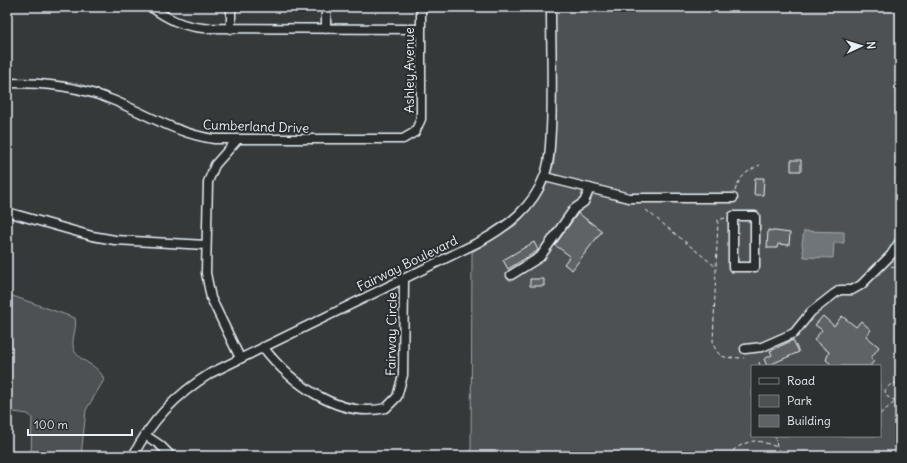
<svg xmlns="http://www.w3.org/2000/svg" width="907" height="463" font-family="Delius,sans-serif">
<style>
.green{fill:#4d5152;stroke:#9aa1a5;fill-rule:evenodd}
.water{fill:#707579;stroke:#a0a7ac}
.building{fill:#5f6365;stroke:#e8f1f8}
.lines{fill:none;stroke-linecap:round;stroke-linejoin:round}
.minor-casing{stroke:#e8f1f8;stroke-width:11}
.path{stroke:#e8f1f8;stroke-width:1;stroke-dasharray:4 3;stroke-linecap:butt}
.minor{stroke:#2a2d2e;stroke-width:8}
.labels{text-anchor:middle;stroke-width:4;stroke-linejoin:round;paint-order:stroke}
.street-label{font-size:13px;fill:#e8f1f8;stroke:#2a2d2e}
</style>
<rect width="100%" height="100%" fill="#35393a"/>
<filter id="ink" filterUnits="userSpaceOnUse"><feTurbulence type="fractalNoise" baseFrequency=".025" numOctaves="2"/><feDisplacementMap in="SourceGraphic" scale="8" xChannelSelector="R" yChannelSelector="G"/><feConvolveMatrix kernelMatrix="1 2 1 2 8 2 1 2 1" color-interpolation-filters="sRGB"/></filter>
<g filter="url(#ink)">
<path class="green" d="M 554,7 L 900,7 L 900,456 L 471,456 L 472,252 L 516,225 L 531,208 L 547,184 L 554,163 L 555,134 ZM 752,366 L 880,366 L 880,436 L 752,436 Z
M 7,294 L 75,318 C 78,329 69,341 75,352 C 82,363 101,366 104,380 L 86,410 L 81,456 L 31,456 L 32,418 L 28,414 L 7,411 Z"/>
<path class="water" d="M 804,231 L 844,232 L 844,243 L 834,243 L 833,258 L 804,257 L 802,244 Z"/>
<path class="building" d="M 791,160 L 801,160 L 801,171 L 791,171 Z
M 755,178 L 764,178 L 763,195 L 754,195 Z
M 578,213 L 602,231 L 572,270 L 564,264 L 570,256 L 555,245 Z
M 768,230 L 790,233 L 789,245 L 778,244 L 777,248 L 767,248 Z
M 534,242 L 538,250 L 537,251 L 508,269 L 503,260 Z
M 530,279 L 544,279 L 544,286 L 530,286 Z
M 823,316 L 834,326 L 842,316 L 856,327 L 861,321 L 871,330 L 866,336 L 879,347 L 871,358 L 874,361 L 870,366 L 833,366 L 826,360 L 829,352 L 814,340 L 822,330 L 815,325 Z
M 793,340 L 799,352 L 767,366 L 764,359 L 772,355 L 770,351 Z"/>
<g class="lines">
<defs>
<path id="minor" d="M 151,7 C 168,19 182,26 203,28 L 421,29
M 231,29 L 231,7
M 326,29 L 326,7
M 7,83 C 45,83 79,86 115,101 C 148,115 178,134 214,139 L 403,139 L 415,132 L 421,119 L 421,7
M 237,140 L 215,165 L 208,182 L 206,273 L 211,298 L 240,358
M 545,177 L 629,198 L 733,198
M 7,212 L 92,236 L 115,240 L 206,245
M 733,216 L 755,216 L 755,267 L 733,267 Z
M 511,275 L 540,257 L 574,209 L 584,202 L 590,188
M 263,347 C 291,383 338,419 386,408 L 397,397 L 403,375 L 404,279
M 745,349 L 762,347 L 794,333 L 811,312 L 834,294 L 840,290 L 852,290 L 861,285 L 891,255 L 900,241
M 145,435 L 160,445 L 171,456
M 133,456 C 151,420 177,394 211,373 L 481,241 C 508,226 533,207 544,177 C 550,162 550,145 551,129 C 553,89 551,48 551,7"/>
</defs>
<use href="#minor" class="minor-casing"/>
<path class="path" d="M 735,191 C 739,177 747,171 760,165
M 646,210 L 716,267
M 725,218 L 718,220 L 713,343 C 719,361 727,357 744,358
M 891,266 L 900,269
M 759,362 L 760,366
M 880,414 L 896,401 L 886,396 L 885,391 C 888,385 892,383 900,383
M 775,436 L 777,447 L 782,456
M 728,456 C 732,449 747,441 755,441 C 762,441 771,445 777,447"/>
<use href="#minor" class="minor"/>
</g>
</g>
<g class="labels">
<g class="street-label">
<text transform="translate(409 70) rotate(-90)" y="5">Ashley Avenue</text>
<text transform="translate(256 126) rotate(2)" y="5">Cumberland Drive</text>
<text transform="translate(407 263) rotate(-26)" y="5">Fairway Boulevard</text>
<text transform="translate(391 334) rotate(-89)" y="5">Fairway Circle</text>
</g>
</g>
<rect width="907" height="463" fill="none" stroke="#2a2d2e" stroke-width="24"/>
<rect x="12" y="12" width="883" height="439" fill="none" stroke="#e8f1f8" stroke-width="1.5" filter="url(#ink)"/>
<rect x="751" y="365" width="130" height="72" fill="#2a2d2e" stroke="#767b7f"/>
<rect x="759" y="378" width="20" height="6" fill="#2a2d2e" stroke="#767b7f"/>
<text x="787" y="385" font-size="12" fill="#e8f1f8">Road</text>
<rect x="759" y="395" width="20" height="12" fill="#4d5152" stroke="#767b7f"/>
<text x="787" y="405" font-size="12" fill="#e8f1f8">Park</text>
<rect x="759" y="415" width="20" height="12" fill="#5f6365" stroke="#767b7f"/>
<text x="787" y="425" font-size="12" fill="#e8f1f8">Building</text>
<g transform="translate(861 46) rotate(86)" stroke="#2a2d2e" stroke-width="3" paint-order="stroke">
<path d="M0-3L7 15L0 10L-7 15Z" fill="#e8f1f8"/>
<text y="-6" font-size="11" font-weight="bold" text-anchor="middle" fill="#e8f1f8">N</text>
</g>
<path d="M28 429v6h104v-6" fill="none" stroke="#e8f1f8" stroke-width="2"/>
<text x="34" y="429" font-size="12" fill="#e8f1f8" stroke="#2a2d2e" stroke-width="3" paint-order="stroke">100 m</text>
</svg>
